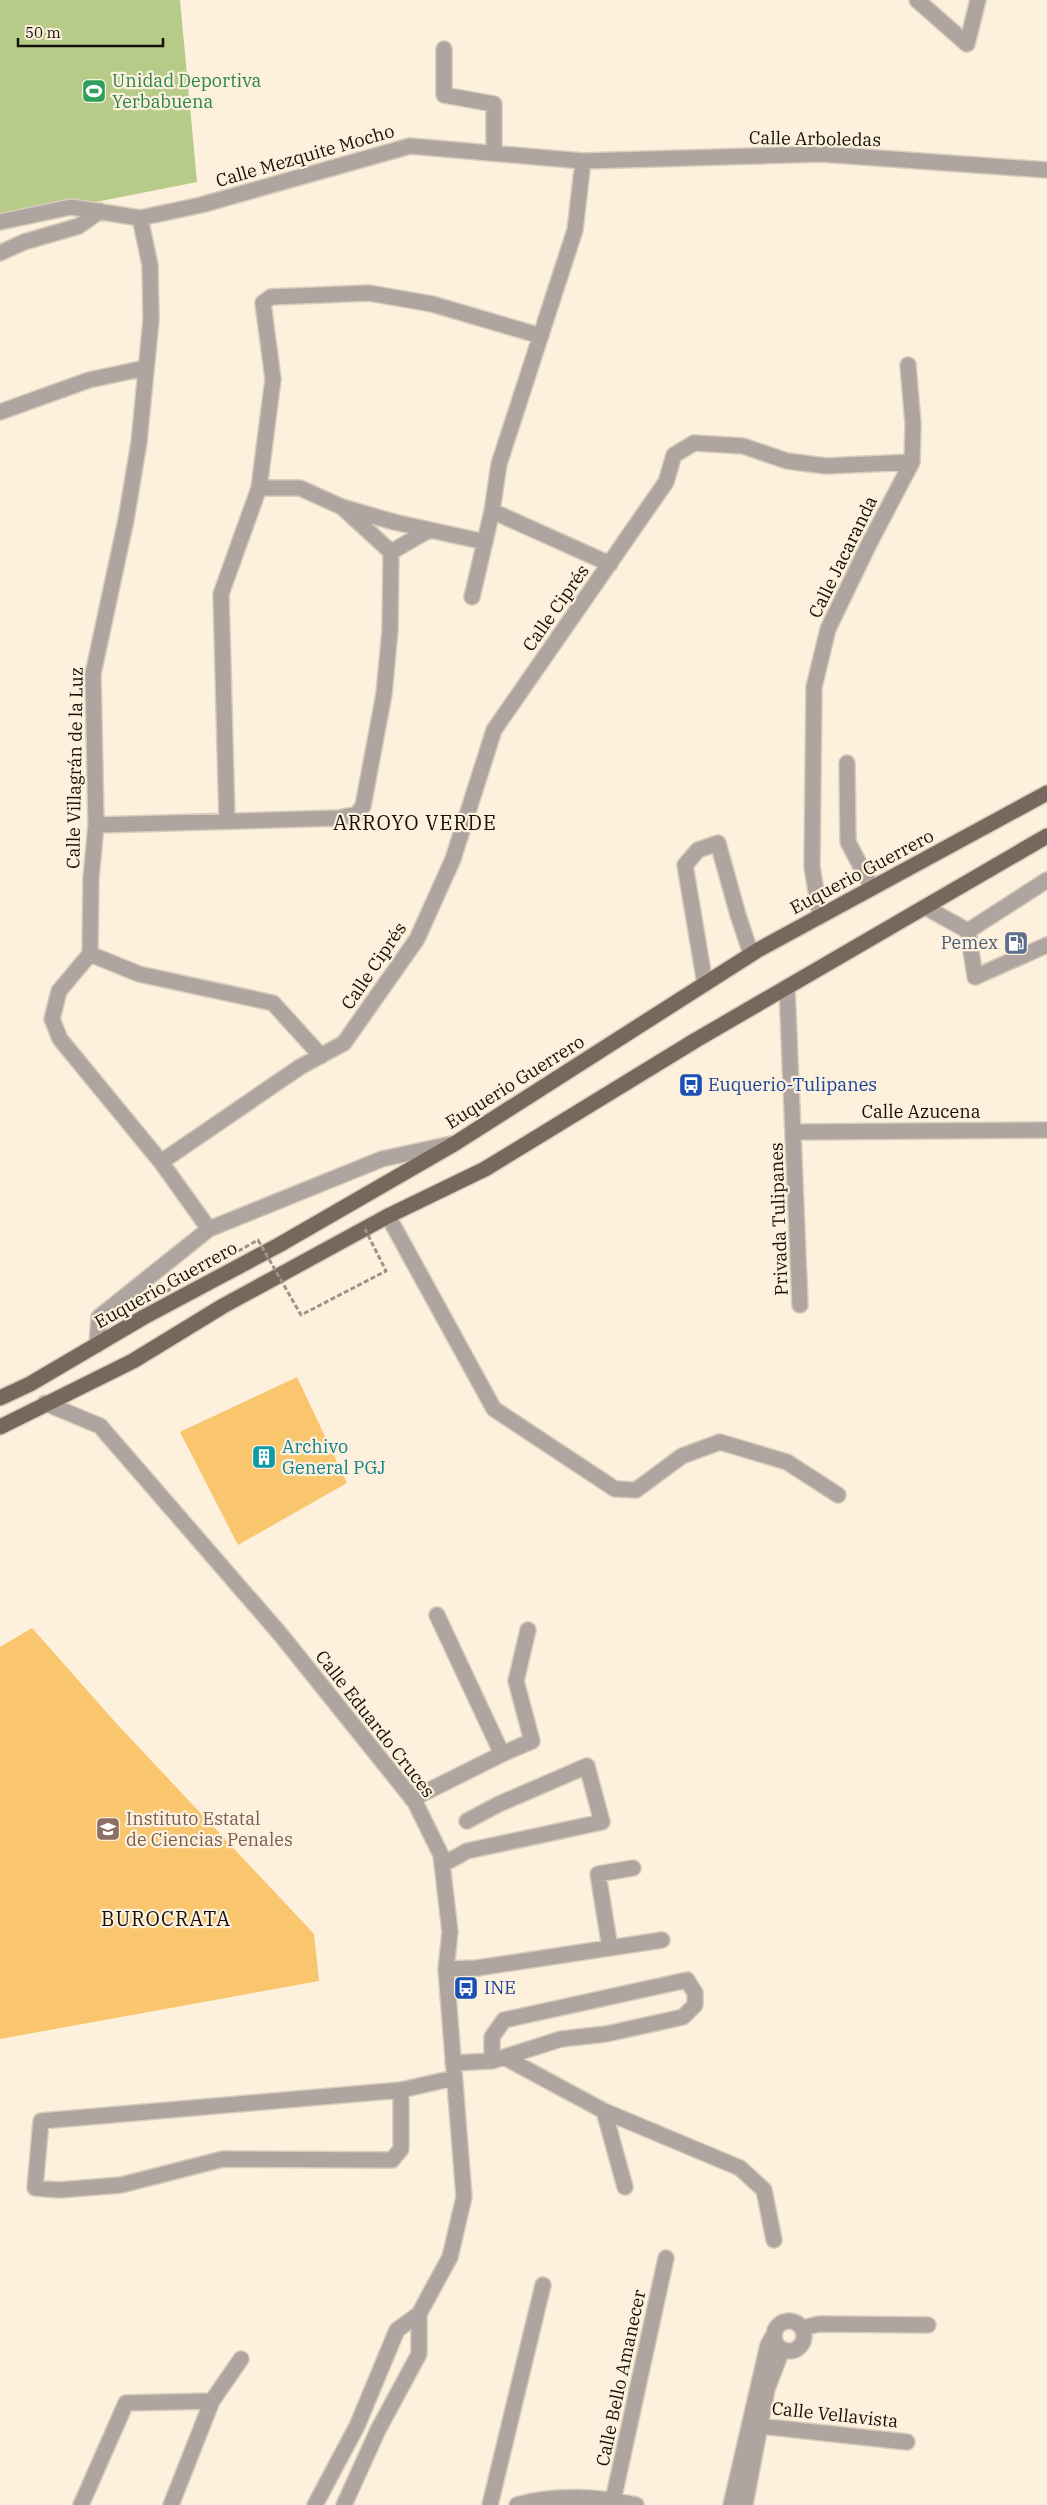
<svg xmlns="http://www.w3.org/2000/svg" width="1047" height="2505" font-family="'IBM Plex Serif',serif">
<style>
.green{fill:#b6cb88}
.building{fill:#f9c56d}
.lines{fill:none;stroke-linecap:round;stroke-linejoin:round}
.minor-casing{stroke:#d8ccba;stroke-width:18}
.major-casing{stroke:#d8ccba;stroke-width:18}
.minor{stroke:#afa5a0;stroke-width:15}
.major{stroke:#77675d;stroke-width:15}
.path-bridge{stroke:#9e9485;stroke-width:3;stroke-dasharray:5 2.5;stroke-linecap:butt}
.labels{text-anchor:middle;stroke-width:4.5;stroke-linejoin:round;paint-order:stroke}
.leisure-label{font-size:18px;fill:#27864d;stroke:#fdf0dc;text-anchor:start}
.street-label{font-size:18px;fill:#151009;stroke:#fdf0dc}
.service-label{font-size:18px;fill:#4e5e75;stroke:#fdf0dc;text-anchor:end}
.transit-label{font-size:18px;fill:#164399;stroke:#fdf0dc;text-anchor:start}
.culture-label{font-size:18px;fill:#0d838f;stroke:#fdf0dc;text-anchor:start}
.education-label{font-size:18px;fill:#785e54;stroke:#fdf0dc;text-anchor:start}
.quarter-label{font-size:20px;letter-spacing:1px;fill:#151009;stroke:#fdf0dc}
</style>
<rect width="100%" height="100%" fill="#fdf0dc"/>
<path class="green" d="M 0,0 L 180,0 L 197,182 L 0,221 Z"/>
<path class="building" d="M 297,1377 L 347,1483 L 238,1545 L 180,1432 Z
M 32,1628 L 116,1723 L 314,1934 L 319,1981 L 0,2039 L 0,1647 Z"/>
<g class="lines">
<defs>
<path id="minor" d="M 917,0 L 967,44 L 978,0
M 444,49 L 444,95 L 494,104 L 494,153
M 140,218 L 150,265 L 151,320 L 139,442 L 126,520 L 93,674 L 96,825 L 91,878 L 90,954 L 59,991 L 52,1019 L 60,1039 L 161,1162 L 209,1229
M 0,222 L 71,207 L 140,218 L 201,205 L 410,146 L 583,161 L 821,154 L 1047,170
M 0,253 L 24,242 L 79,226 L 100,211
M 0,412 L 89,380 L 145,368
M 259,488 L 300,488 L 342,507 L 394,522 L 485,542
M 492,511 L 610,564
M 391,552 L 429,530
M 472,597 L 492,511 L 499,464 L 575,230 L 583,161
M 847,763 L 848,842 L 872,888
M 227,820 L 221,594 L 259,488 L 273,379 L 263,303 L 271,297 L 369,293 L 432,304 L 541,336
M 96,825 L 339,818 L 357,814 L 363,806 L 384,694 L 390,630 L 391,552 L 342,507
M 925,907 L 968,931 L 1047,880
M 820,916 L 812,867 L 814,687 L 828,629 L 869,544 L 912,462 L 913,424 L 908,365
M 968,931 L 975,977 L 1047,945
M 90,954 L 139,974 L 273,1003 L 321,1056
M 705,984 L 685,865 L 698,850 L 718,843 L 738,915 L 751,954
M 787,987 L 800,1305
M 795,1132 L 1047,1130
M 161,1162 L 300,1067 L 344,1043 L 417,939 L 453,859 L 494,730 L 666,482 L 674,455 L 694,443 L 743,446 L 787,461 L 826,466 L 912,462
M 388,1216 L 494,1409 L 615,1489 L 636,1490 L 682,1456 L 720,1442 L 787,1462 L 838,1495
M 97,1345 L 99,1317 L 209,1229 L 382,1159 L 451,1144
M 45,1403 L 100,1426 L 281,1635 L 415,1802 L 441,1855 L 450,1932 L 446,1969 L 464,2197 L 450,2257 L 419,2314 L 397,2330 L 357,2426 L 315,2505
M 502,1754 L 532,1741 L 516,1681 L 528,1630
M 412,1799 L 502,1754 L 437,1615
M 442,1865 L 467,1851 L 602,1822 L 587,1766 L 499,1804 L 467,1821
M 610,1948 L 598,1874 L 633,1868
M 446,1969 L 477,1968 L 662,1940
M 504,2057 L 604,2111 L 740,2168 L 764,2190 L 774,2240
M 453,2063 L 492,2061 L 561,2039 L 606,2034 L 683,2017 L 695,2005 L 695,1993 L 687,1980 L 504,2020 L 492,2037 L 492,2061
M 401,2090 L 401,2149 L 392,2160 L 223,2159 L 121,2185 L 59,2190 L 35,2188 L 41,2121 L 401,2090 L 454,2078
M 604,2111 L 625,2187
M774 2336a15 15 0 1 1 30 0a15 15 0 1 1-30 0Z
M 803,2328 L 819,2324 L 928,2325
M 760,2426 L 907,2442
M 81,2505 L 126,2403 L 212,2401
M 171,2505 L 212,2401 L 241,2359
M 344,2505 L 378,2430 L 419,2354 L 419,2314
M 490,2505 L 543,2285
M 517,2505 C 553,2494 599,2496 636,2505
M 612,2505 L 666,2258
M 731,2505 L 768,2345 L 773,2336
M 745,2505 L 767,2389 L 782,2350"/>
<path id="major" d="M 0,1398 L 30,1384 L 144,1317 L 279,1245 L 454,1144 L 758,950 L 1047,793
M 0,1427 L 133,1361 L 223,1306 L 388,1216 L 485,1169 L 696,1040 L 1047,836"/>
</defs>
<use href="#minor" class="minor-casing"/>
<use href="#major" class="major-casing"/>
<use href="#minor" class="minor"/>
<use href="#major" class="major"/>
<path class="path-bridge" d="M 140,1306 L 258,1240 L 301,1315 L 386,1271 L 365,1229"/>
</g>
<defs>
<symbol id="stadium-square" viewBox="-11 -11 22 22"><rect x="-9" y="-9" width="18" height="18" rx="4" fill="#2e9e5b" stroke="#fdf0dc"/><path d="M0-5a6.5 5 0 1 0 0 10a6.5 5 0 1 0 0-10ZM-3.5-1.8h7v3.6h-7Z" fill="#fff"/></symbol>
<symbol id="fuel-square" viewBox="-11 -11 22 22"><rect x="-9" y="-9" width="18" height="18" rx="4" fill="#5c6f8a" stroke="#fdf0dc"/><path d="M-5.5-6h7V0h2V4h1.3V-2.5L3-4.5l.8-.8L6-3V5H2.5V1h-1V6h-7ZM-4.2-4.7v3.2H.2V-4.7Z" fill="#fff"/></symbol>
<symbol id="bus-square" viewBox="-11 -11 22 22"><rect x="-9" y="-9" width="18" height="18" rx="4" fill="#1a4fb4" stroke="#fdf0dc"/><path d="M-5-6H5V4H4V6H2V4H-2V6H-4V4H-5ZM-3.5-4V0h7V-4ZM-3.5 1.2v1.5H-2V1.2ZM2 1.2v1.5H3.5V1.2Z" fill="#fff"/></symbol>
<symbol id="building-square" viewBox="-11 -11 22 22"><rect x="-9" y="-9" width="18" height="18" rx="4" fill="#0f9aa8" stroke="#fdf0dc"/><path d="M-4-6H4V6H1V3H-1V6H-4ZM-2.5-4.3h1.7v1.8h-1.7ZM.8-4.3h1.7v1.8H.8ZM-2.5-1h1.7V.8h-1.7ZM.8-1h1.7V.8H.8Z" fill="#fff"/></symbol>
<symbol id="university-square" viewBox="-11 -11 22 22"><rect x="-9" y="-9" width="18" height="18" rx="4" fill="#8d6e63" stroke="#fdf0dc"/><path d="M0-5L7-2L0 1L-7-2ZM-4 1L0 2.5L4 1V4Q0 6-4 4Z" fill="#fff"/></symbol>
</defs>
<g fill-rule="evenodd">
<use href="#stadium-square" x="80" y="77" width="28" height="28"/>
<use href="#fuel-square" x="1002" y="929" width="28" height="28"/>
<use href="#bus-square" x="677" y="1071" width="28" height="28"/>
<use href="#building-square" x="250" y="1443" width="28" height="28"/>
<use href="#university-square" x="94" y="1815" width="28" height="28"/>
<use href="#bus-square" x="452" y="1974" width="28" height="28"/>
</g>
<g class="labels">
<g class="leisure-label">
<text x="112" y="87">Unidad Deportiva<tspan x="112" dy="21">Yerbabuena</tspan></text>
</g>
<g class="street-label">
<text transform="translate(815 139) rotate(1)" y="6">Calle Arboledas</text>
<text transform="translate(305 156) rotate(-16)" y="6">Calle Mezquite Mocho</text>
<text transform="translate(843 557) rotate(-64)" y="6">Calle Jacaranda</text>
<text transform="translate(556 608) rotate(-55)" y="6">Calle Ciprés</text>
<text transform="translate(75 768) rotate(-89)" y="6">Calle Villagrán de la Luz</text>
<text transform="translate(862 872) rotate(-28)" y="6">Euquerio Guerrero</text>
<text transform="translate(374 966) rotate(-56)" y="6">Calle Ciprés</text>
<text transform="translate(515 1082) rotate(-32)" y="6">Euquerio Guerrero</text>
<text x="921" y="1118">Calle Azucena</text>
<text transform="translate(779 1219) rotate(-92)" y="6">Privada Tulipanes</text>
<text transform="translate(166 1285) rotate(-29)" y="6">Euquerio Guerrero</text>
<text transform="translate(375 1724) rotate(52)" y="6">Calle Eduardo Cruces</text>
<text transform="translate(621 2378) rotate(-78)" y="6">Calle Bello Amanecer</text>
<text transform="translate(835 2415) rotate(6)" y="6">Calle Vellavista</text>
</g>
<g class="service-label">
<text x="998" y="949">Pemex</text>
</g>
<g class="transit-label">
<text x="708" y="1091">Euquerio-Tulipanes</text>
<text x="484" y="1994">INE</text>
</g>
<g class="culture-label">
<text x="282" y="1453">Archivo<tspan x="282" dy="21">General PGJ</tspan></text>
</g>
<g class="education-label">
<text x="126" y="1825">Instituto Estatal<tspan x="126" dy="21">de Ciencias Penales</tspan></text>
</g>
<g class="quarter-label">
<text x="415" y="830">ARROYO VERDE</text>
<text x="166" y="1926">BUROCRATA</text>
</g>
</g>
<path d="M18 38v8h145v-8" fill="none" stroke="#151009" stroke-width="2.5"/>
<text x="25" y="38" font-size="15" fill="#151009" stroke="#fdf0dc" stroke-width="4" paint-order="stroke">50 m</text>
</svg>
